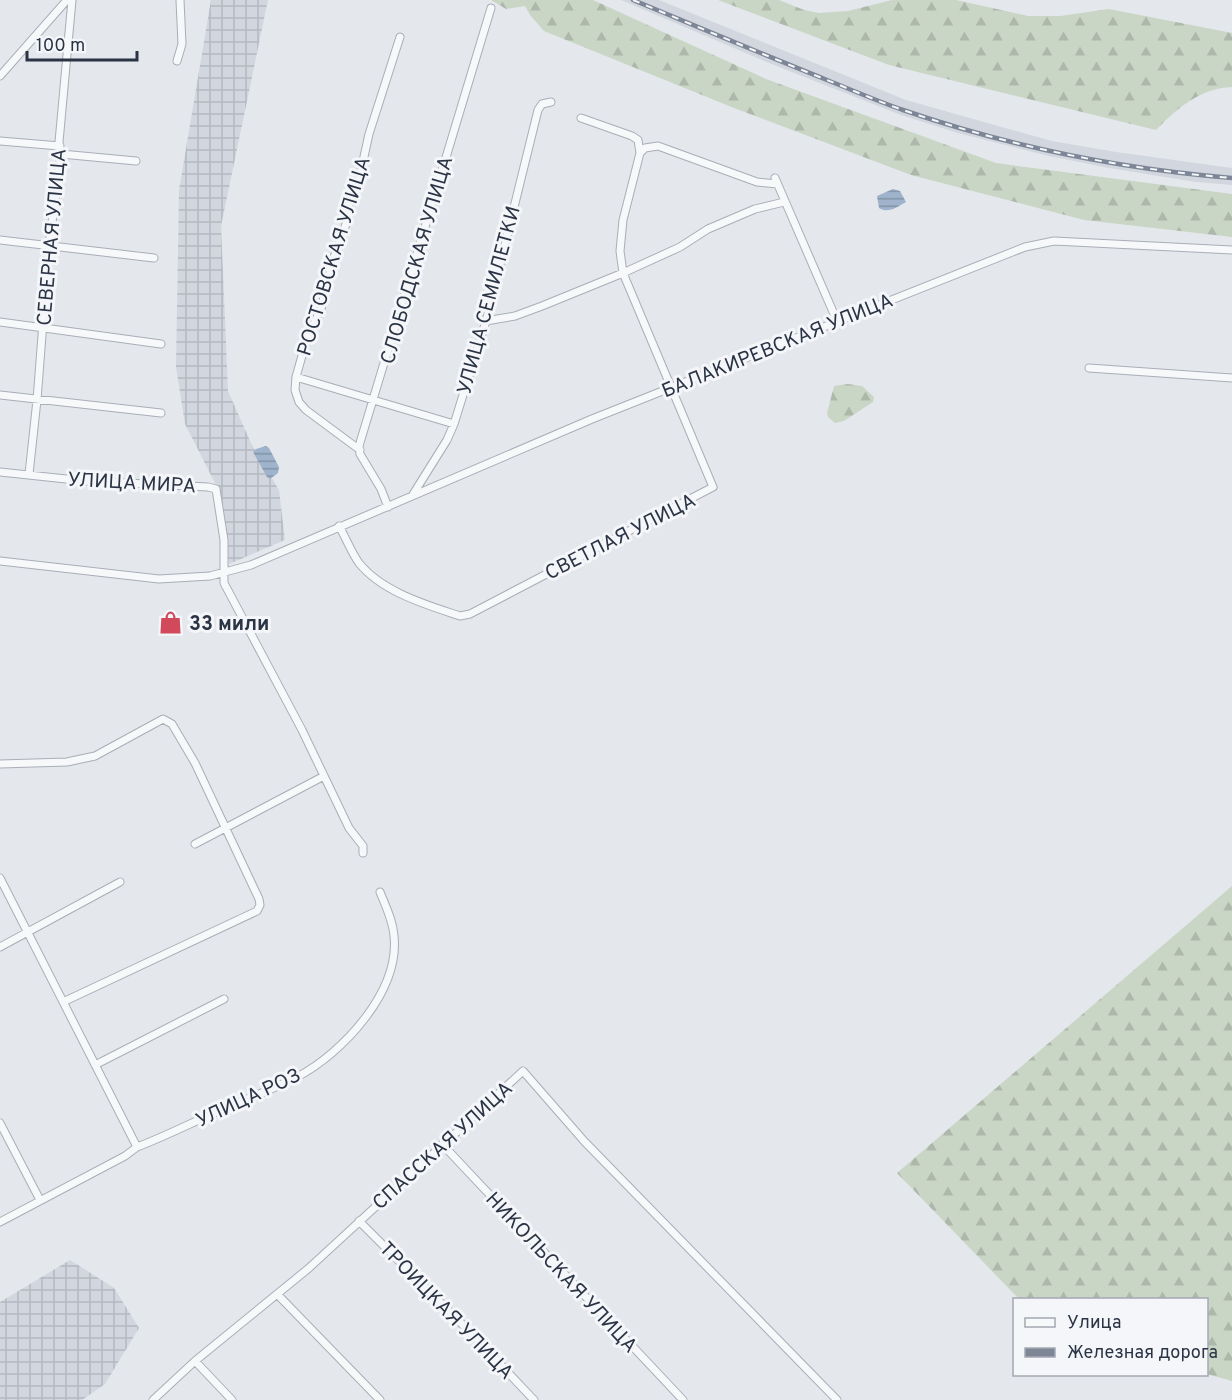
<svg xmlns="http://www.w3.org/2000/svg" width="1232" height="1400" font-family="Overpass,sans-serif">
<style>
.built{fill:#d2d6de}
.industrial{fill:url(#industrial-grid)}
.forest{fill:url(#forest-firs)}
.water{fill:url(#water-rules)}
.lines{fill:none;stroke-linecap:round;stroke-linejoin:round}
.minor-casing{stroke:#a9aeb7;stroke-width:9}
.minor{stroke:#f7f8fa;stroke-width:7}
.rail-casing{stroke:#7d8696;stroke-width:4.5}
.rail{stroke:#f4f6f9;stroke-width:2;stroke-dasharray:7;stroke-linecap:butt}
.labels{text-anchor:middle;stroke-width:6;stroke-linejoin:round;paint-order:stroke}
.street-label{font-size:20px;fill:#2b3445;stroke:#f4f6f9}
.poi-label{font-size:20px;font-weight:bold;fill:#2b3445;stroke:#f4f6f9;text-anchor:start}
</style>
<defs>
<pattern id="industrial-grid" width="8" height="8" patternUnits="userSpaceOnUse" patternTransform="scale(1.5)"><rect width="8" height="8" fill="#d2d6de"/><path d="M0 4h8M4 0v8" fill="none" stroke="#b4b8c0"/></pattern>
<pattern id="forest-firs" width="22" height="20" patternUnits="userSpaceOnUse" patternTransform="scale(1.5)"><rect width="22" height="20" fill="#c9d6c5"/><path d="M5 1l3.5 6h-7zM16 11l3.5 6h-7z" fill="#adb8ab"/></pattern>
<pattern id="water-rules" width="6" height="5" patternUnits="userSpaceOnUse" patternTransform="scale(1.5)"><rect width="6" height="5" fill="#9fb4cc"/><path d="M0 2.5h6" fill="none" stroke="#8293a7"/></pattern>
</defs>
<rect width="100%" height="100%" fill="#e4e7ec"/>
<path class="built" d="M 621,0 L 659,0 L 906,100 L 1005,128 L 1052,141 L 1116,152 L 1232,168 L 1232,185 L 1196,182 L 1109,168 L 1049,156 L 958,133 L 901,115 L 769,63 Z"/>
<path class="industrial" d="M 211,0 L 268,0 L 221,226 L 228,391 L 251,443 L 279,490 L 285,540 L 229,564 L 220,493 L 185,424 L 176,367 L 179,190 Z
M 70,1260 L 114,1288 L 139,1328 L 105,1384 L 82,1400 L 0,1400 L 0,1302 Z"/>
<path class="forest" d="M 491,0 L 593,0 L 766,79 L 996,163 L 1232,194 L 1232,237 L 1084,220 L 911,175 L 734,108 L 544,31 L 530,15 L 525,6 L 506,9 Z
M 718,0 L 779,0 L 804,10 L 819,13 L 848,11 L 892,0 L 956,0 L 1028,16 L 1060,16 L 1109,9 L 1232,33 L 1232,87 C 1201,88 1177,108 1156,130 L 889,65 Z
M 848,384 L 862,386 L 874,397 L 873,402 L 844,421 L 835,423 L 828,417 L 827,413 L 834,386 Z
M 1232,886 L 1232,1381 L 1207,1374 L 1206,1300 L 1019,1299 L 897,1173 Z"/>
<path class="water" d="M 893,189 L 900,191 L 906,202 C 897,207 888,214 879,208 L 877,196 Z
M 266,446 L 269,448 L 279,467 L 278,473 L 270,479 L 267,477 L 253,452 L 256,449 Z"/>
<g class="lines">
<defs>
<path id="minor" d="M 177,61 L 182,44 L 180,0
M 0,76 L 67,0
M 581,118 L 632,136 L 638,140 L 640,153 L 645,148 L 658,146 L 757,182 L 777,184
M 0,141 L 60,146
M 61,154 L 136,161
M 775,178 L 837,321
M 0,240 L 154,258
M 486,321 L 515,316 L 542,306 L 623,273 L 680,247 L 708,229 L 755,209 L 784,202
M 0,322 L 161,344
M 1089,368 L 1232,378
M 296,377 L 454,424
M 0,395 L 161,413
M 360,450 L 306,410 L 299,402 L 295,390 L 296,377 L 307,338 L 321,309 L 333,260 L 346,224 L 348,207 L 358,184 L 369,134 L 400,37
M 0,472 L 85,481 L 208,487 L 216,489 L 224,540 L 224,583 L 302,730 L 349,828 L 363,846 L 363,853
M 29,474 L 37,400 L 49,245 L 61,154 L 59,142 L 72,0
M 412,496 L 447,440 L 454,424 L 486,321 L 538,110 L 542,104 L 551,102
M 388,507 L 381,489 L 360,454 L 359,446 L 491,8
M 339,526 C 346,538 351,552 359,563 C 382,592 427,605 460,616 L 470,614 L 713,487 L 623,273 L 620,251 L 623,220 L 640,153
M 0,561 L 159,579 L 210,576 L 251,565 L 592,419 L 1025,247 L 1054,241 L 1232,250
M 0,764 L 67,762 L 95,756 L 163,719 L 172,724 L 195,763 L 259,899 L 260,905 L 257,911 L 63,1002
M 195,844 L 324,776
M 0,878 L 137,1147
M 0,947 L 120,882
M 95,1065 L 224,999
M 0,1123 L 40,1200
M 442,1144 L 683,1400
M 359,1221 L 463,1325 L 534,1400
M 0,1222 L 125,1156 L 137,1147 C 166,1136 193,1122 221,1110 C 247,1099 273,1089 297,1077 C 343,1053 400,991 394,936 C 393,921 386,907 380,892
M 277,1294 L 380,1400
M 195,1361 L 232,1400
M 153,1400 L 195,1361 L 309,1268 L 523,1071 L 584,1141 L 837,1400"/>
</defs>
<use href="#minor" class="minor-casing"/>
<use href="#minor" class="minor"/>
<defs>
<path id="rail" d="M 633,0 C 698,27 762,54 827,80 C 852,90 877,101 903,110 C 1008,146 1121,169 1232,178"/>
</defs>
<use href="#rail" class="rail-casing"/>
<use href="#rail" class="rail"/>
</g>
<defs>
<symbol id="shop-bare" viewBox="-9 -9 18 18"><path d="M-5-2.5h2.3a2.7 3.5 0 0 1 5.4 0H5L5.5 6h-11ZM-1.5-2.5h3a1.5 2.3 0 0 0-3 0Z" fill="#d1495b" stroke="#f4f6f9" stroke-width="2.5" paint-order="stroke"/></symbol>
</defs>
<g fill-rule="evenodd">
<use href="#shop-bare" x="154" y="606" width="33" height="33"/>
</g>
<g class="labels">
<g class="street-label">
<text transform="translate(51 237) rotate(-85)" y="7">СЕВЕРНАЯ УЛИЦА</text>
<text transform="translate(333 256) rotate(-73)" y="7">РОСТОВСКАЯ УЛИЦА</text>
<text transform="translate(416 260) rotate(-74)" y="7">СЛОБОДСКАЯ УЛИЦА</text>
<text transform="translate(488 300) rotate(-75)" y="7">УЛИЦА СЕМИЛЕТКИ</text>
<text transform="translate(777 345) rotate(-22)" y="7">БАЛАКИРЕВСКАЯ УЛИЦА</text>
<text transform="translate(132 482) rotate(3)" y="7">УЛИЦА МИРА</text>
<text transform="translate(620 536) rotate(-27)" y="7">СВЕТЛАЯ УЛИЦА</text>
<text transform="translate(248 1097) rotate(-25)" y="7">УЛИЦА РОЗ</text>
<text transform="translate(442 1145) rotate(-42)" y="7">СПАССКАЯ УЛИЦА</text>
<text transform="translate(562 1272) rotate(47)" y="7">НИКОЛЬСКАЯ УЛИЦА</text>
<text transform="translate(447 1310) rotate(46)" y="7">ТРОИЦКАЯ УЛИЦА</text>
</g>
<g class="poi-label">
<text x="189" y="630">33 мили</text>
</g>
</g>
<rect x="1013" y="1298" width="195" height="78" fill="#f4f6f9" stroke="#a4a8b1" stroke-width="1.5"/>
<rect x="1025" y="1318" width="30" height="9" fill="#f7f8fa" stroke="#a4a8b1" stroke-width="1.5"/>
<text x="1067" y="1328" font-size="18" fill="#2b3445">Улица</text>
<rect x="1025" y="1348" width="30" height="9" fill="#7d8696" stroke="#a4a8b1" stroke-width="1.5"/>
<text x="1067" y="1358" font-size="18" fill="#2b3445">Железная дорога</text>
<path d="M27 51v9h110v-9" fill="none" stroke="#2b3445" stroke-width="3"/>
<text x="36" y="51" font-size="18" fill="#2b3445" stroke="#f4f6f9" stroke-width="4.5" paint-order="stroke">100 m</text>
</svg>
